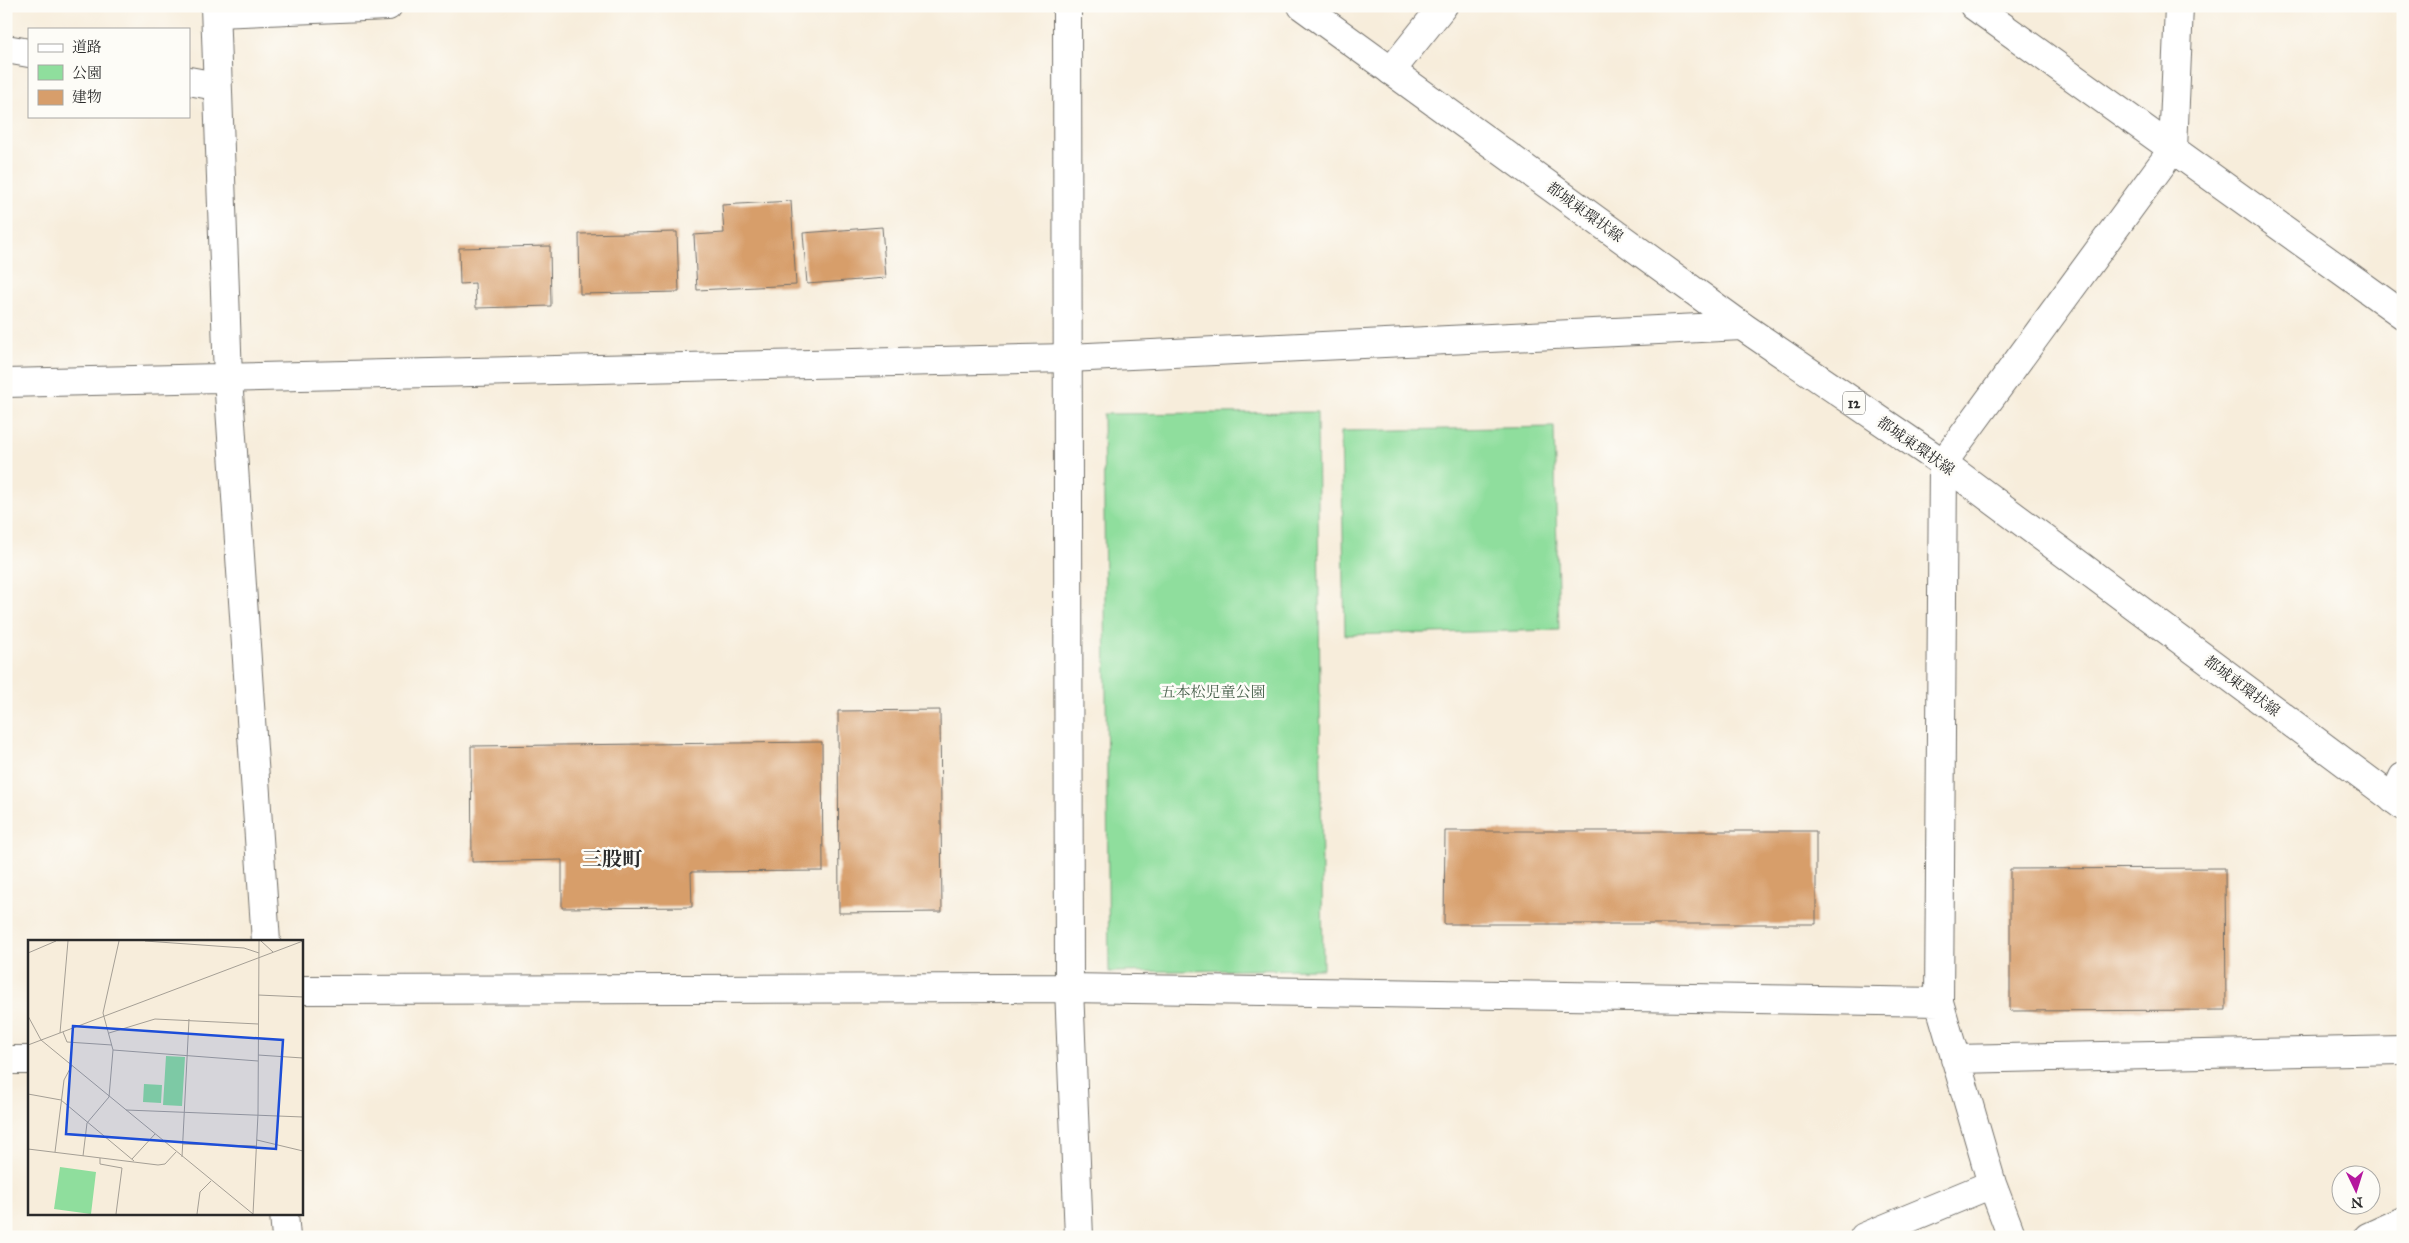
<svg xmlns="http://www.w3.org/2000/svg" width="2409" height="1243" font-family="'IM FELL Great Primer','Noto Serif JP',serif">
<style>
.green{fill:#8fde9d;stroke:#5d8464}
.building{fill:#d79e6b}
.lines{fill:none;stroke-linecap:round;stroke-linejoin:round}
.street-casing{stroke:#726f69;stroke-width:30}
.secondary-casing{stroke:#726f69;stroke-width:30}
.primary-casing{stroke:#726f69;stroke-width:30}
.street{stroke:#fff;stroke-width:28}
.secondary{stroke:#fff;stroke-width:28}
.primary{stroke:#fff;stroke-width:28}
.labels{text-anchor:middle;stroke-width:5;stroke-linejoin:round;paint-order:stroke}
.shield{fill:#fdfcf7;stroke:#6a6a68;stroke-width:1}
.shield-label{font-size:14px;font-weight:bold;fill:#2b2b2b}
.street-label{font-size:15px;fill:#2b2b2b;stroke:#fdfcf7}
.park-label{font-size:15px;fill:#49614d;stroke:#fdfcf7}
.district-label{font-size:20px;font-weight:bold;fill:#2b2b2b;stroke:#fdfcf7}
.inset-road{fill:none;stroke:#a59f95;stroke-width:1}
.view{fill:#1d4ed8;fill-opacity:0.15;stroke:#1d4ed8;stroke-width:2.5}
.inset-edge{fill:none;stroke:#2b2b2b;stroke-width:2.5}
</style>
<rect width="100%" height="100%" fill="#fdfcf7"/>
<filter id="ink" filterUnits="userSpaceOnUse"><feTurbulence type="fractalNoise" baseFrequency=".02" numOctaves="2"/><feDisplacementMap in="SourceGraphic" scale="10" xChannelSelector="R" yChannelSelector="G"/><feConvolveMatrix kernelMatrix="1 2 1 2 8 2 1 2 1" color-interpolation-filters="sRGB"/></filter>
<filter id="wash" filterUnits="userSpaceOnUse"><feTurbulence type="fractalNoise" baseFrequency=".0096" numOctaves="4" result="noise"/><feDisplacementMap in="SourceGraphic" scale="20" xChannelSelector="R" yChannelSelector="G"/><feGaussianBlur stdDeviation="1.12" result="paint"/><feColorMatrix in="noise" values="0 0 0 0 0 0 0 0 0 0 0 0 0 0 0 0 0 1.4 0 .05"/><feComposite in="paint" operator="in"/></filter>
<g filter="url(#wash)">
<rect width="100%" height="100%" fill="#f7eddb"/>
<path class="green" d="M 1317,412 L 1323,969 L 1109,972 L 1103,414 Z
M 1554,427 L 1559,630 L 1345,635 L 1341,431 Z"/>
<g id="blocks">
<path class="building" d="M 791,201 L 796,285 L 697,290 L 694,235 L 724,233 L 722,205 Z
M 882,227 L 886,278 L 807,284 L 803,233 Z
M 677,232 L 679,292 L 580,294 L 579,234 Z
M 550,246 L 551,306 L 476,308 L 475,283 L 460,284 L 459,248 Z
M 940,710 L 942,912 L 839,913 L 838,711 Z
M 822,742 L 823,871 L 691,872 L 692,907 L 562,908 L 562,860 L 472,862 L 471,746 Z
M 1445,831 L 1816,831 L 1816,924 L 1444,924 Z
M 2225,868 L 2226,1010 L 2010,1011 L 2010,869 Z"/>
</g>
</g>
<g filter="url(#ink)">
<use href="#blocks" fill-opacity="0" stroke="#726f69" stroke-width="1"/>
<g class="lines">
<defs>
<path id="street" d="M 1067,6 L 1069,988 L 1079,1237
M 1974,6 L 2403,315
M 216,13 L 388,6
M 6,49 L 29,53
M 1391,71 L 1443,6
M 189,81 L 216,86
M 2393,799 L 2403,777
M 301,990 L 1069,988 L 1939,1002
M 1955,1059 L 2403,1050
M 6,1060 L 29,1060
M 1864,1237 L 1992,1184
M 2012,1237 L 1992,1184 L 1939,1002 L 1943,463 L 2173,149 L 2179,6"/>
<path id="secondary" d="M 215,6 L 228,378 L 266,942
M 6,383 L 1068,358 L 1742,326
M 284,1214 L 286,1237"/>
<path id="primary" d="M 1302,6 L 1742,326 L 1943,463 L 2403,806
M 2368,1237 L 2403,1221"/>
</defs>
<use href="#street" class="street-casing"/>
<use href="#secondary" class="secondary-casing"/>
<use href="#primary" class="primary-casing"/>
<use href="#street" class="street"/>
<use href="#secondary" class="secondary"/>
<use href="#primary" class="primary"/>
</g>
</g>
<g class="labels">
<rect class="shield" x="1843" y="391.5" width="22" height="23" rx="4"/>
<g class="shield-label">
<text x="1854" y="408">12</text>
</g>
<g class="street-label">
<text transform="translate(1585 212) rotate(36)" y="5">都城東環状線</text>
<text transform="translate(1916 446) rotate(35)" y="5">都城東環状線</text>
<text transform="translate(2242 686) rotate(37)" y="5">都城東環状線</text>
</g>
<g class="park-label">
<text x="1213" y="697">五本松児童公園</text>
</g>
<g class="district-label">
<text x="612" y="866">三股町</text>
</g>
</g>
<g transform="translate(28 940)">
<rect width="275" height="275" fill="#f7eddb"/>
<path d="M 138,116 L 157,117 L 154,166 L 135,165 ZM 116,144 L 134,145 L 133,163 L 115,162 ZM 32,227 L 68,232 L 63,274 L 26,269 Z" fill="#8fde9d"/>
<path class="inset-road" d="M 117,1 L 216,8 L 231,13M 233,1 L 245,12M 0,13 L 28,1M 230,55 L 275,57M 0,76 L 13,100 L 225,274M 35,92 L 39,102 L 84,105M 32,93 L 40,1M 81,93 L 127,79 L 230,84M 0,105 L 275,1M 85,110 L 230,121M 230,115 L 275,118M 0,154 L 33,160 L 106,221M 98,170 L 275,177M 229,200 L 275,211M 154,204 L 229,206M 0,209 L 130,225 L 137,224 L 148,212M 27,212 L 36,140 L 44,125M 55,216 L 59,183 L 81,157 L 85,110 L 75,73 L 91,1M 154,217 L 161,79M 72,218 L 72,224 L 94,228 L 88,274M 104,219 L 127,194M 169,274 L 172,252 L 183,241M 225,274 L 230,174 L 231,1"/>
<path class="view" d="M 45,86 L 255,100 L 248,209 L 38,194 Z"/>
<rect width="275" height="275" class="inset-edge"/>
</g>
<rect width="2409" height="1243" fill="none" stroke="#fdfcf7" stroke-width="25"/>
<rect x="28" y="28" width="162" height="90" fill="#fdfcf7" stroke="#a9a8a5"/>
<rect x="38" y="44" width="25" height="8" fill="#ffffff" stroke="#a9a8a5"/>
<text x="72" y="52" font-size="15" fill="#2b2b2b">道路</text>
<rect x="38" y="65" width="25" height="15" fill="#8fde9d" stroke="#a9a8a5"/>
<text x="72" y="78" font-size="15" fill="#2b2b2b">公園</text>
<rect x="38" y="90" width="25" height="15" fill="#d79e6b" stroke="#a9a8a5"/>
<text x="72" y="102" font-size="15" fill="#2b2b2b">建物</text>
<g transform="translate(2356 1190) rotate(176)"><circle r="24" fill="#fdfcf7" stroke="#a9a8a5"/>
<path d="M0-4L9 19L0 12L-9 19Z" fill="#b5179e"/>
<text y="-8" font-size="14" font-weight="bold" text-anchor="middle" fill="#2b2b2b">N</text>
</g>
</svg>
